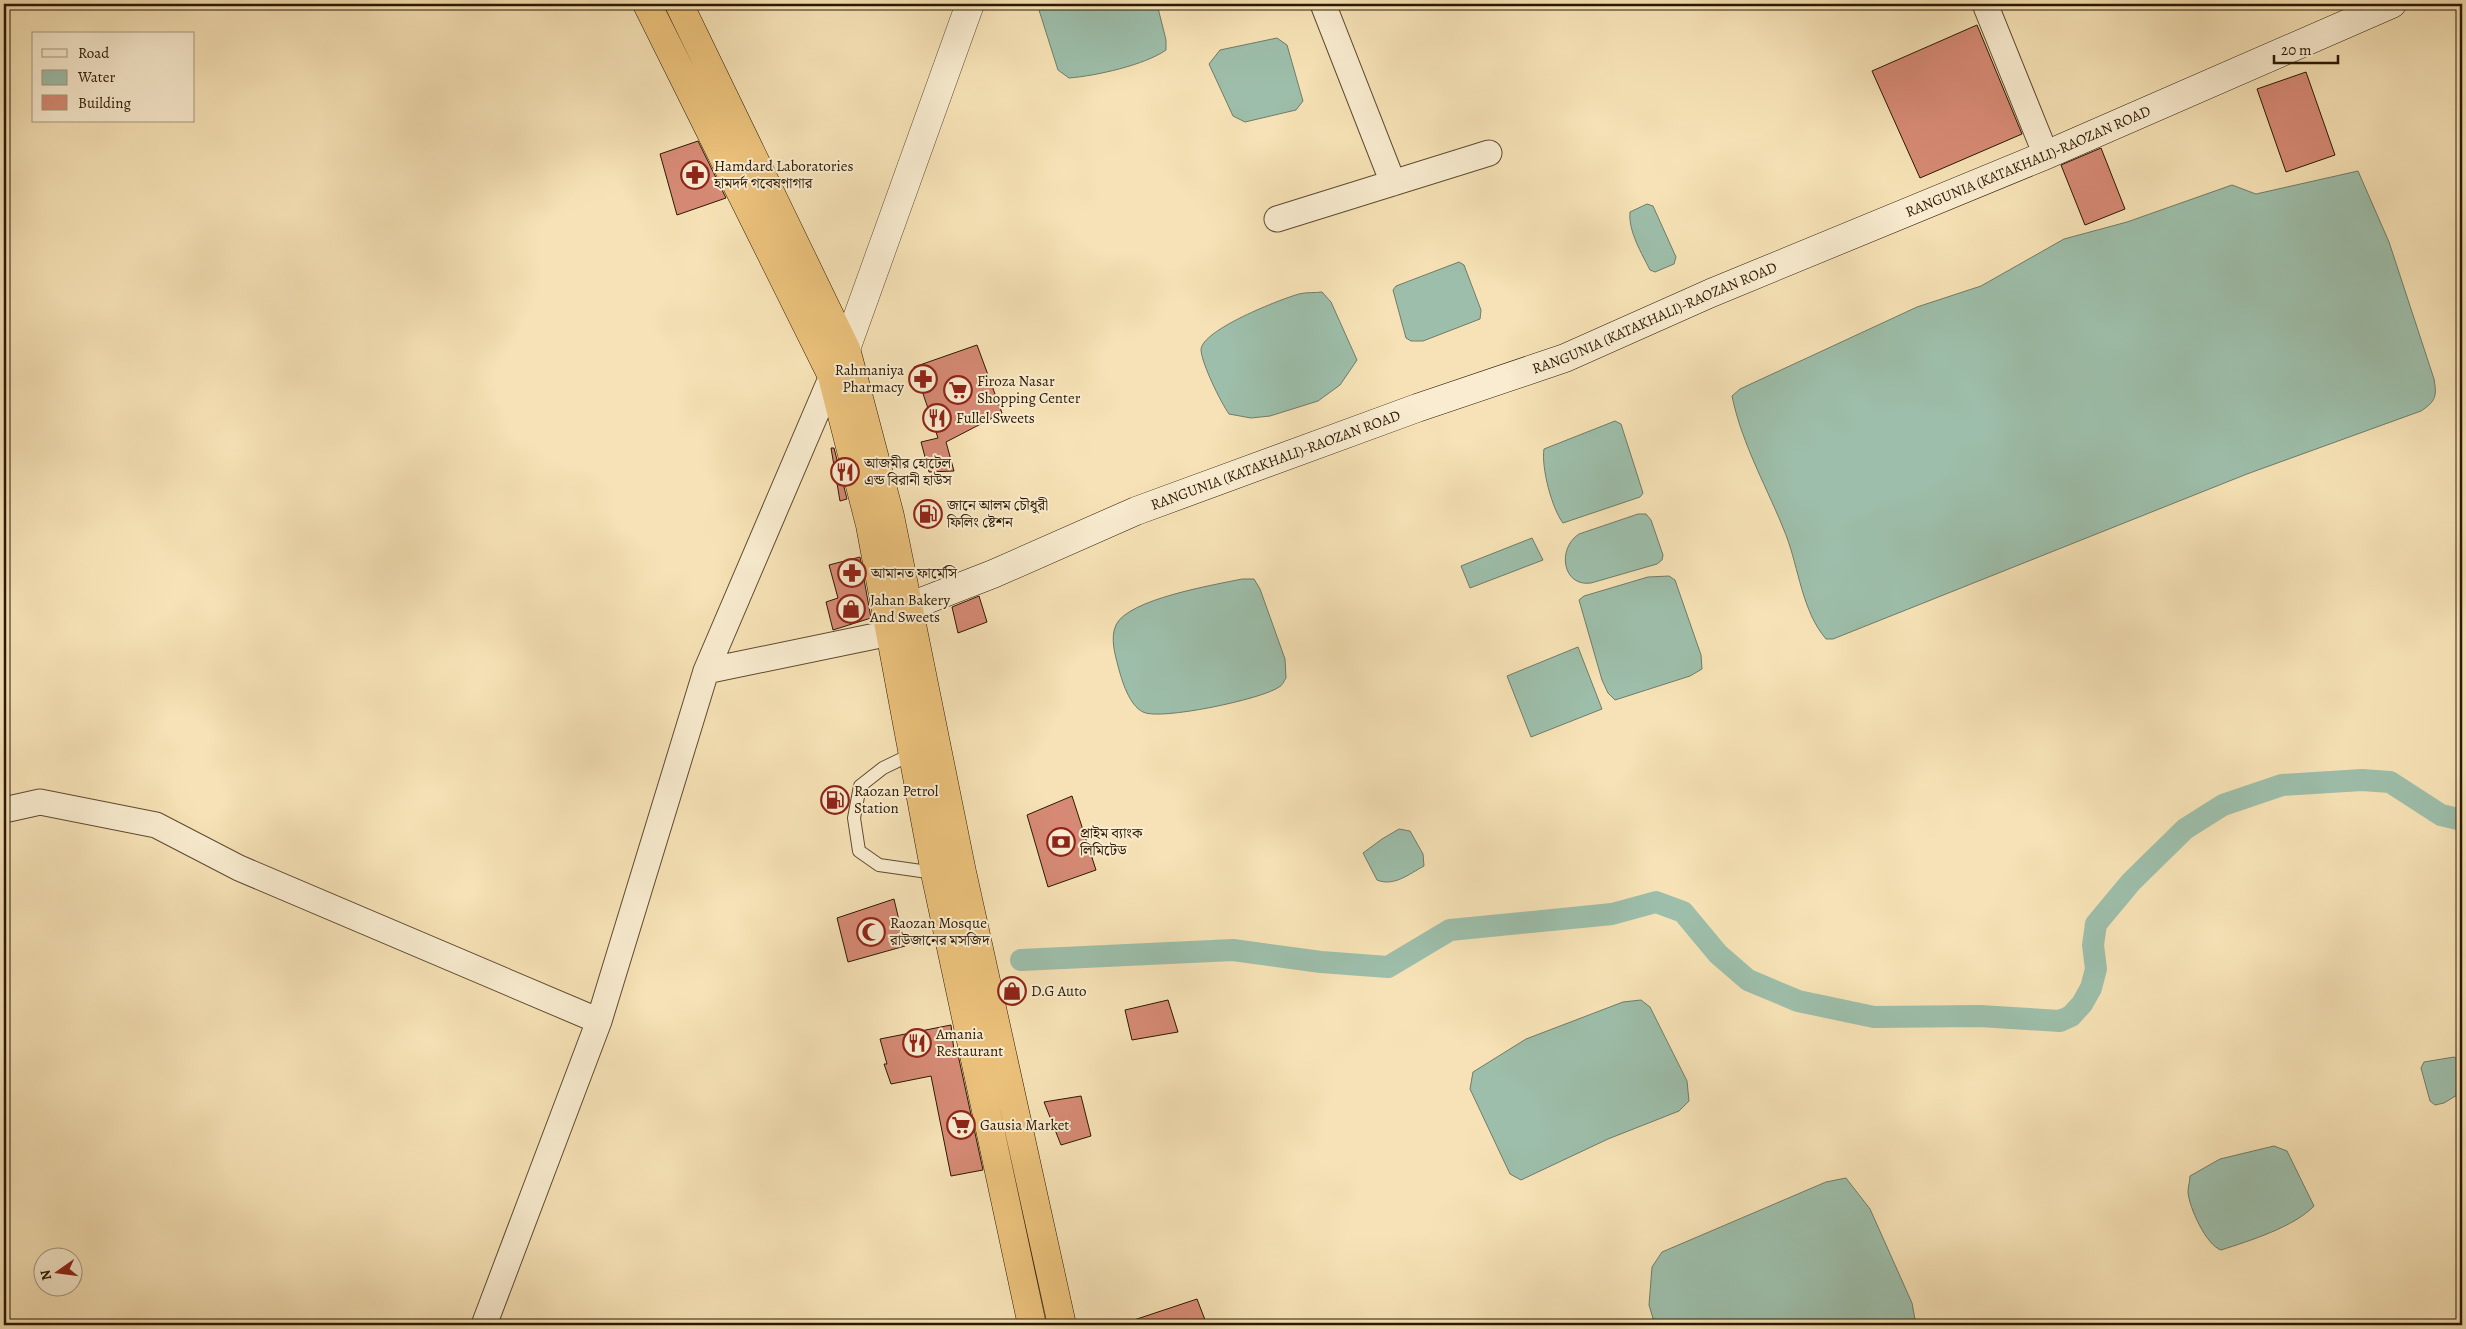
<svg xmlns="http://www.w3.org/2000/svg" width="2466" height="1329" font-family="Alegreya,'Noto Serif Bengali',serif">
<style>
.water{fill:#9dbeaa;stroke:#6f7c67}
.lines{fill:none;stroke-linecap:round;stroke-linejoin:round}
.canal{stroke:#9dbeaa;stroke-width:22}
.building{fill:#d68a75;stroke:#2b1802}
.service-casing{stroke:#5e4a2f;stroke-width:14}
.minor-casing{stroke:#5e4a2f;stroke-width:27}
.tertiary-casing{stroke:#5e4a2f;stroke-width:29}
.secondary-casing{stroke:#2b1802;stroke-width:29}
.trunk-casing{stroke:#2b1802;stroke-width:29}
.service{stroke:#f9ecd0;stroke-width:12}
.minor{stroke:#f9ecd0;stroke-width:25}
.tertiary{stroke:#f9ecd0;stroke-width:28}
.secondary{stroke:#f9ecd0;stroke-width:28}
.trunk{stroke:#ebc17b;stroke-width:28}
.labels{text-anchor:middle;stroke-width:4;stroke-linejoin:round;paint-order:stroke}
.street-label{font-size:15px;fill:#2b1802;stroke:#f9ecd0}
.poi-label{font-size:15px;fill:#2b1802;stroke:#f9ecd0;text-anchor:start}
</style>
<rect width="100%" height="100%" fill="#f6e2b6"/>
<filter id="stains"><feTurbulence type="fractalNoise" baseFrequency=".004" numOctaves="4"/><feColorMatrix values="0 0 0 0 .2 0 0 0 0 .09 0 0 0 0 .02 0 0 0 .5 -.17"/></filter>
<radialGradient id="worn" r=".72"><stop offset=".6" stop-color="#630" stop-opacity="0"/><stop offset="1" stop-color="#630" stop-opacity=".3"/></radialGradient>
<path class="water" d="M 1045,4 L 1157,4 L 1166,40 L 1166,50 C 1145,65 1095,76 1069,78 L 1058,70 L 1039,10 Z
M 1277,38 L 1287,45 L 1303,101 L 1296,110 L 1245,122 L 1233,116 L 1209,64 L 1220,50 Z
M 2358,171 L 2389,242 L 2434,379 C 2437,396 2436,401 2421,411 L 2247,474 L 1833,639 L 1826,639 C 1802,611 1799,569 1786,535 C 1768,489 1742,445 1732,396 L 1740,389 L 1917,307 L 1981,286 L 2064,239 L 2127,222 L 2232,185 L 2256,194 Z
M 1647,204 L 1653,206 L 1676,257 L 1674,264 L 1655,272 L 1650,270 C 1642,254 1628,231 1630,212 Z
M 1459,262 L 1464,265 L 1481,310 L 1480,319 L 1423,341 L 1411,341 L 1406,338 L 1393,290 L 1396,286 Z
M 1322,292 L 1331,302 L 1357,360 L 1340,385 L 1318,401 L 1270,416 L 1251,418 L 1229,414 C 1220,401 1202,364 1201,350 C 1201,330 1281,299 1299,294 C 1306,292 1315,293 1322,292 Z
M 1615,421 L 1621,424 L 1643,493 L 1640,497 L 1563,523 C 1552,509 1541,467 1544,449 Z
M 1638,514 L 1646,514 L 1651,520 L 1663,555 L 1662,560 L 1657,564 L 1591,583 C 1562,587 1557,548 1579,534 Z
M 1532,538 L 1543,560 L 1470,588 L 1461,566 Z
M 1669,576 L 1675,580 L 1701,655 L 1702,669 L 1690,676 L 1615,700 L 1608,693 L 1602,680 L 1579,600 L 1584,596 L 1648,577 Z
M 1242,579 L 1254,579 L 1260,589 L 1285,659 L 1286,678 C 1284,681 1282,686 1279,687 C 1263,699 1159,721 1143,712 C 1129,705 1122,681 1118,666 C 1115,654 1110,638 1116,625 C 1128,599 1214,585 1242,579 Z
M 1578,647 L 1602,709 L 1531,737 L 1507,676 Z
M 1399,829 L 1410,831 L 1423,854 L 1424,866 C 1409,874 1394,887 1377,880 L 1363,853 L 1382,839 Z
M 1641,1000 L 1650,1007 L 1687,1081 L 1689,1101 L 1679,1111 L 1608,1139 L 1521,1180 L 1510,1174 L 1470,1089 L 1473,1072 L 1526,1039 L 1623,1002 Z
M 2454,1057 L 2457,1059 L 2462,1074 L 2462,1092 L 2444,1103 L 2435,1105 L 2430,1101 L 2421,1068 L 2424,1062 Z
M 2274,1146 L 2287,1151 L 2314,1206 C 2294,1227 2249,1241 2221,1250 C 2206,1245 2189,1207 2188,1192 C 2188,1187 2190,1181 2190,1176 L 2220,1159 Z
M 1846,1178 L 1870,1209 L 1912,1303 L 1916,1325 L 1655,1325 L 1649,1305 L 1652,1267 L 1662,1252 L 1826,1182 Z"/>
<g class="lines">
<path class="canal" d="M 1021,960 L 1233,950 L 1321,962 L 1388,967 L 1450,930 L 1612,914 L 1656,902 L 1683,912 L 1718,954 L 1748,980 L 1798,1001 L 1874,1017 L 1980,1016 L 2060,1021 L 2071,1016 L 2082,1004 L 2091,988 L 2096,969 L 2093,945 L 2096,924 L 2131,882 L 2185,829 L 2223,805 L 2282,785 L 2362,780 L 2390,782 L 2441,815 L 2462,820"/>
</g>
<path class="building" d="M 1977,25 L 2022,134 L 1920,178 L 1872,71 Z
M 2306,72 L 2335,155 L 2286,172 L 2257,89 Z
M 698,141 L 726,198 L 677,215 L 660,154 Z
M 2101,148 L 2125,209 L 2085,225 L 2061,165 Z
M 977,345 L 1002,413 L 946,442 L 954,471 L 929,472 L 921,442 L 938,438 L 914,367 Z
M 831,448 L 834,448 L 847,499 L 840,501 Z
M 860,557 L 871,618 L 833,630 L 826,602 L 838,598 L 829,565 Z
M 979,596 L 987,622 L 958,633 L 952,607 Z
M 1072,796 L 1096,870 L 1048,887 L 1027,815 Z
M 894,899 L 905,946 L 848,962 L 837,918 Z
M 1168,1000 L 1178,1032 L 1132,1040 L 1125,1010 Z
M 951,1025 L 954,1051 L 957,1050 L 983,1170 L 951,1176 L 931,1076 L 891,1084 L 884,1064 L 887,1064 L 880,1039 Z
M 1081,1096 L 1091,1136 L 1061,1145 L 1044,1102 Z
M 1197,1299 L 1207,1325 L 1129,1325 L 1128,1322 Z"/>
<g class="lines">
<defs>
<path id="service" d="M 912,754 L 883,768 L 860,786 L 854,818 L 859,851 L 879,865 L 935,873"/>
<path id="minor" d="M 1323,4 L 1393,183
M 1985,4 L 2046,155
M 1277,219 L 1489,153
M 706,671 L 890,633
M 4,810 L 40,802 L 156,825 L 239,868 L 599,1021
M 484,1325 L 599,1021 L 706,671 L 832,376"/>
<path id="tertiary" d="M 846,349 L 970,4"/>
<g id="secondary">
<path id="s1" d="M 908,607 L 993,574 L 1136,511 L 1417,408 L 1565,358 L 1711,293 L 2046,155 L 2392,4"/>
</g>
<path id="trunk" d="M 647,4 L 832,376 L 870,525 L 935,873 L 1032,1325
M 679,4 L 846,349 L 890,516 L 962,872 L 1062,1325"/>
</defs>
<use href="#service" class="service-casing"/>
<use href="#minor" class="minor-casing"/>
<use href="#tertiary" class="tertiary-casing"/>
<use href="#secondary" class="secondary-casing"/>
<use href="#trunk" class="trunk-casing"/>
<use href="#service" class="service"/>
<use href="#minor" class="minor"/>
<use href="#tertiary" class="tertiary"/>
<use href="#secondary" class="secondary"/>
<use href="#trunk" class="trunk"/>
</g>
<defs>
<symbol id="pharmacy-ring" viewBox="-11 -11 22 22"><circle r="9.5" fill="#f9ecd0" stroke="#8f2418" stroke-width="1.5"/><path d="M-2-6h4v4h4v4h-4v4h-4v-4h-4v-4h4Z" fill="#8f2418"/></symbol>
<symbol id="supermarket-ring" viewBox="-11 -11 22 22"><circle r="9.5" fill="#f9ecd0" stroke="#8f2418" stroke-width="1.5"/><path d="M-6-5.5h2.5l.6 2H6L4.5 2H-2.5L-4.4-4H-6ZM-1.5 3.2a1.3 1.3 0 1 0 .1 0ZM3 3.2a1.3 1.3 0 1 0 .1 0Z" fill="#8f2418"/></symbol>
<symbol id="restaurant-ring" viewBox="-11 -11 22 22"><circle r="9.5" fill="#f9ecd0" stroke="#8f2418" stroke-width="1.5"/><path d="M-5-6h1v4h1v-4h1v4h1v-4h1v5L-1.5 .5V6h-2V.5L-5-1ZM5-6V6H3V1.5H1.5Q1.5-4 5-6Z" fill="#8f2418"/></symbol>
<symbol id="fuel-ring" viewBox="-11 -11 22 22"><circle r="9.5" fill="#f9ecd0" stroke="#8f2418" stroke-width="1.5"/><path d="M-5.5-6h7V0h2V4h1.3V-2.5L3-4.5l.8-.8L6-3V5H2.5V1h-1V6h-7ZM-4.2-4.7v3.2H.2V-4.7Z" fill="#8f2418"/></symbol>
<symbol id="shop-ring" viewBox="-11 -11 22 22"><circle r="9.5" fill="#f9ecd0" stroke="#8f2418" stroke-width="1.5"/><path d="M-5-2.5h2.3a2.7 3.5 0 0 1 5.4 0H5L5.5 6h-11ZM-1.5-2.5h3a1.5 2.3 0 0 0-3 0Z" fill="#8f2418"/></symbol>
<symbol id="bank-ring" viewBox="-11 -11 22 22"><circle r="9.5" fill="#f9ecd0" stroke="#8f2418" stroke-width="1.5"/><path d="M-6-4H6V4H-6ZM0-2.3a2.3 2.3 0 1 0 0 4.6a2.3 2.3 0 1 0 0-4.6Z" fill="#8f2418"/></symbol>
<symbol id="mosque-ring" viewBox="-11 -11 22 22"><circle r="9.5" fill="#f9ecd0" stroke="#8f2418" stroke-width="1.5"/><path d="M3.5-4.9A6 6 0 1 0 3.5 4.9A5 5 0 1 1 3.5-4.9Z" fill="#8f2418"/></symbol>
</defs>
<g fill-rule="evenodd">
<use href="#pharmacy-ring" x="679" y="159" width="32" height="32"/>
<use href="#pharmacy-ring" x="907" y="363" width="32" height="32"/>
<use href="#supermarket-ring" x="942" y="374" width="32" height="32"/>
<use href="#restaurant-ring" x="921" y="402" width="32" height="32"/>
<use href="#restaurant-ring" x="829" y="456" width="32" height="32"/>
<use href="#fuel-ring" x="912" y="498" width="32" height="32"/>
<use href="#pharmacy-ring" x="836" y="557" width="32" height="32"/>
<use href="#shop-ring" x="835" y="593" width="32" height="32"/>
<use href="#fuel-ring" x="819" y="784" width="32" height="32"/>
<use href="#bank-ring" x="1045" y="826" width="32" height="32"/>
<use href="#mosque-ring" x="855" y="916" width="32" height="32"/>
<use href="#shop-ring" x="996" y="975" width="32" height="32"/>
<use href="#restaurant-ring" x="901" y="1027" width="32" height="32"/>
<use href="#supermarket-ring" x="945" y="1109" width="32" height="32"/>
</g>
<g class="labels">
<g class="street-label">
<text dy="5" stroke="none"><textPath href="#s1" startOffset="1206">RANGUNIA (KATAKHALI)-RAOZAN ROAD</textPath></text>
<text dy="5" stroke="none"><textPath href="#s1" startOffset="801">RANGUNIA (KATAKHALI)-RAOZAN ROAD</textPath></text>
<text dy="5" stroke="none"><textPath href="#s1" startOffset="396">RANGUNIA (KATAKHALI)-RAOZAN ROAD</textPath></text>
</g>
<g class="poi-label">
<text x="714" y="171">Hamdard Laboratories<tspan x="714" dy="17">হামদর্দ গবেষণাগার</tspan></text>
<text x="904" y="375" text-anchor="end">Rahmaniya<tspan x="904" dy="17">Pharmacy</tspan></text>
<text x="977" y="386">Firoza Nasar<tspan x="977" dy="17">Shopping Center</tspan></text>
<text x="956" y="423">Fullel Sweets</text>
<text x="864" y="468">আজমীর হোটেল<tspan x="864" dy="17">এন্ড বিরানী হাউস</tspan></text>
<text x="947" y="510">জানে আলম চৌধুরী<tspan x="947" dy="17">ফিলিং ষ্টেশন</tspan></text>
<text x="871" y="578">আমানত ফার্মেসি</text>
<text x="870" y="605">Jahan Bakery<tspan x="870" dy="17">And Sweets</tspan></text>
<text x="854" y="796">Raozan Petrol<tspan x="854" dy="17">Station</tspan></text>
<text x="1080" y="838">প্রাইম ব্যাংক<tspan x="1080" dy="17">লিমিটেড</tspan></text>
<text x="890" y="928">Raozan Mosque<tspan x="890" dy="17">রাউজানের মসজিদ</tspan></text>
<text x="1031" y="996">D.G Auto</text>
<text x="936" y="1039">Amania<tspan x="936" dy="17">Restaurant</tspan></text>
<text x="980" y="1130">Gausia Market</text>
</g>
</g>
<rect width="2466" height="1329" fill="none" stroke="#f6e2b6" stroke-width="20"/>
<rect x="5" y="5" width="2456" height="1319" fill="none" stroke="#2b1802" stroke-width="2.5"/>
<rect x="10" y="10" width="2446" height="1309" fill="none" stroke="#2b1802"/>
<rect x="32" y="32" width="162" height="90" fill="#f9ecd0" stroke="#a7977e"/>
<rect x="42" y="49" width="25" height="8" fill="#f9ecd0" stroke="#a7977e"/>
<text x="78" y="58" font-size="15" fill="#2b1802">Road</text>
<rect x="42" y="70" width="25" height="15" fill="#9dbeaa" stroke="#a7977e"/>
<text x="78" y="82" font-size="15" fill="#2b1802">Water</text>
<rect x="42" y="95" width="25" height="15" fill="#d68a75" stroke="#a7977e"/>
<text x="78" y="108" font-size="15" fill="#2b1802">Building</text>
<g transform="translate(58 1272) rotate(256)"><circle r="24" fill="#f9ecd0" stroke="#a7977e"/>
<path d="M0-4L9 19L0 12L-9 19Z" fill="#8f2418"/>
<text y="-8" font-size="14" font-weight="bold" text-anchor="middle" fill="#2b1802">N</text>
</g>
<path d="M2274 55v8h64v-8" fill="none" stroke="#2b1802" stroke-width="2.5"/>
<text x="2281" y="55" font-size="15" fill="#2b1802" stroke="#f9ecd0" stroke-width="4" paint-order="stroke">20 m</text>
<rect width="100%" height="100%" filter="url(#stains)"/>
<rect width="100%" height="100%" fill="url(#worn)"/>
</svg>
